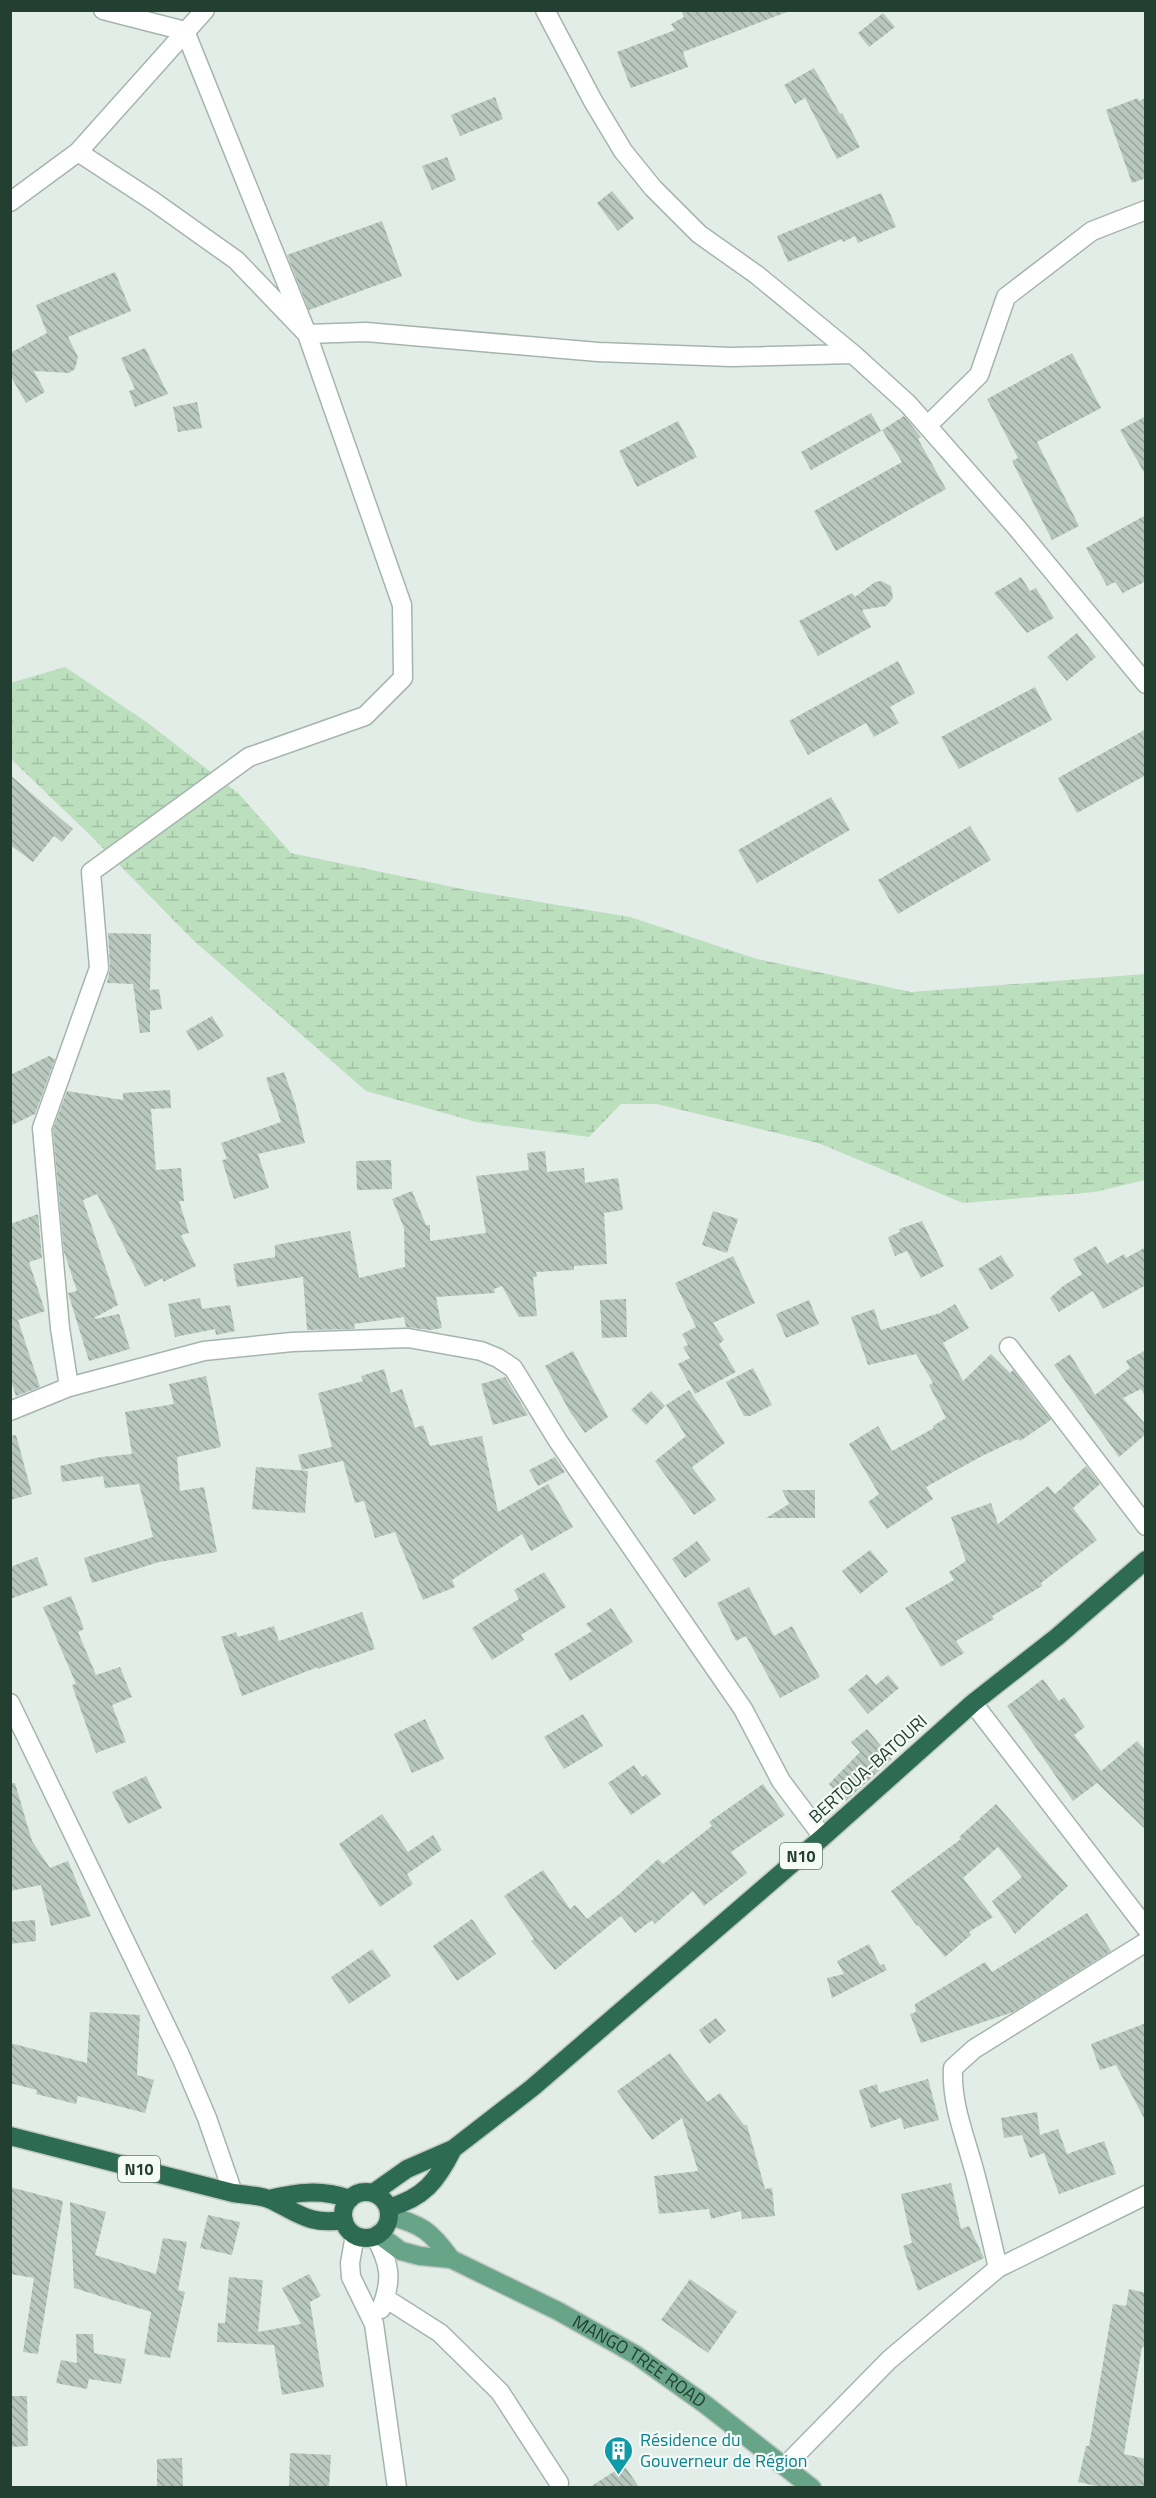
<svg xmlns="http://www.w3.org/2000/svg" width="1156" height="2498" font-family="'Titillium Web',sans-serif">
<style>
.wetland{fill:url(#wetland-marsh)}
.building{fill:url(#building-back-hatch)}
.lines{fill:none;stroke-linecap:round;stroke-linejoin:round}
.minor-casing{stroke:#a5b5ad;stroke-width:21}
.major-casing{stroke:#c1c9c6;stroke-width:21}
.highway-casing{stroke:#c1c9c6;stroke-width:21}
.minor{stroke:#fff;stroke-width:18}
.major{stroke:#67a488;stroke-width:18}
.highway{stroke:#2d6c53;stroke-width:18}
.labels{text-anchor:middle;stroke-width:4.5;stroke-linejoin:round;paint-order:stroke}
.shield{fill:#f4faf6;stroke:#61776d;stroke-width:1.5}
.shield-label{font-size:16px;font-weight:bold;fill:#223f32}
.street-label{font-size:18px;fill:#223f32;stroke:#f4faf6}
.culture-label{font-size:18px;fill:#0d838f;stroke:#f4faf6;text-anchor:start}
</style>
<defs>
<pattern id="wetland-marsh" width="20" height="14" patternUnits="userSpaceOnUse" patternTransform="scale(1.5)"><rect width="20" height="14" fill="#bcdfbe"/><path d="M1 5h8M5 5V1M11 12h8M15 12V8" fill="none" stroke="#a1c0a4"/></pattern>
<pattern id="building-back-hatch" width="6" height="6" patternUnits="userSpaceOnUse" patternTransform="scale(1.5)"><rect width="6" height="6" fill="#b8c8bf"/><path d="M-1 5l2 2M0 0l6 6M5-1l2 2" fill="none" stroke="#95a49c"/></pattern>
</defs>
<rect width="100%" height="100%" fill="#e3ede7"/>
<path class="wetland" d="M 65,667 L 148,723 L 239,794 L 291,853 L 467,890 L 630,917 L 757,959 L 911,992 L 1145,974 L 1145,1180 L 1095,1192 L 963,1203 L 818,1143 L 657,1104 L 621,1104 L 589,1137 L 476,1122 L 366,1091 L 194,941 L 89,834 L 11,759 L 10,683 Z"/>
<path class="building" d="M 681,10 L 787,10 L 787,12 L 683,52 L 688,67 L 631,88 L 617,52 L 675,30 L 671,24 L 684,17 Z
M 883,13 L 895,27 L 869,47 L 858,33 Z
M 814,68 L 840,114 L 842,113 L 860,147 L 837,159 L 805,98 L 795,104 L 784,85 Z
M 495,97 L 503,119 L 460,136 L 451,115 Z
M 1138,98 L 1139,101 L 1146,98 L 1146,178 L 1132,183 L 1106,110 Z
M 447,157 L 456,180 L 432,190 L 422,166 Z
M 612,191 L 634,218 L 618,231 L 597,203 Z
M 881,193 L 896,227 L 858,243 L 855,236 L 843,242 L 842,239 L 788,262 L 777,236 Z
M 382,221 L 402,276 L 309,310 L 287,255 Z
M 115,272 L 131,311 L 68,337 L 78,357 L 75,369 L 69,373 L 34,371 L 45,392 L 26,403 L 10,375 L 10,353 L 47,333 L 36,305 Z
M 145,348 L 168,394 L 135,407 L 129,391 L 135,389 L 121,358 Z
M 1072,353 L 1101,408 L 1037,442 L 1079,526 L 1052,540 L 1012,461 L 1018,458 L 987,399 Z
M 197,402 L 202,428 L 178,432 L 173,407 Z
M 871,413 L 881,431 L 811,470 L 801,452 Z
M 904,416 L 921,437 L 918,439 L 946,489 L 836,551 L 814,511 L 902,462 L 882,430 Z
M 1146,416 L 1146,476 L 1120,430 Z
M 678,421 L 697,457 L 637,487 L 619,451 Z
M 1146,515 L 1146,581 L 1123,593 L 1115,582 L 1107,586 L 1086,548 Z
M 1021,577 L 1030,591 L 1036,588 L 1054,618 L 1027,633 L 994,593 Z
M 881,581 L 891,586 L 893,598 L 886,606 L 862,610 L 871,627 L 818,656 L 799,621 L 852,593 L 855,597 L 875,582 Z
M 1077,633 L 1096,657 L 1067,681 L 1047,657 Z
M 898,661 L 915,693 L 890,707 L 899,723 L 874,737 L 866,723 L 808,755 L 789,721 Z
M 1035,687 L 1052,720 L 959,769 L 941,737 Z
M 1146,729 L 1146,775 L 1077,813 L 1058,778 Z
M 10,775 L 73,829 L 62,842 L 54,836 L 33,862 L 10,845 Z
M 831,797 L 850,830 L 757,883 L 738,850 Z
M 970,826 L 991,860 L 898,914 L 878,880 Z
M 108,933 L 151,934 L 150,990 L 159,989 L 162,1009 L 150,1011 L 150,1032 L 140,1033 L 133,984 L 107,983 L 110,968 Z
M 212,1016 L 224,1036 L 198,1051 L 186,1031 Z
M 49,1056 L 55,1059 L 35,1114 L 10,1126 L 10,1075 Z
M 284,1072 L 295,1103 L 305,1143 L 258,1154 L 269,1188 L 234,1199 L 222,1160 L 227,1159 L 221,1143 L 281,1122 L 266,1078 Z
M 170,1090 L 171,1108 L 151,1109 L 156,1170 L 181,1168 L 184,1201 L 179,1201 L 189,1233 L 181,1235 L 196,1266 L 163,1282 L 163,1278 L 145,1287 L 97,1194 L 83,1200 L 118,1305 L 94,1318 L 95,1319 L 119,1314 L 130,1349 L 89,1361 L 68,1293 L 77,1291 L 64,1252 L 53,1129 L 67,1091 L 123,1100 L 123,1093 Z
M 545,1151 L 547,1172 L 584,1168 L 585,1183 L 618,1178 L 623,1210 L 604,1213 L 607,1264 L 574,1266 L 574,1270 L 536,1272 L 537,1277 L 533,1277 L 537,1316 L 519,1317 L 502,1286 L 494,1289 L 495,1293 L 436,1297 L 442,1328 L 430,1330 L 406,1327 L 404,1317 L 354,1324 L 355,1329 L 307,1330 L 303,1277 L 237,1287 L 233,1264 L 275,1257 L 275,1245 L 350,1231 L 359,1278 L 405,1267 L 404,1228 L 392,1199 L 412,1191 L 426,1225 L 430,1225 L 430,1241 L 486,1233 L 476,1176 L 529,1170 L 527,1153 Z
M 391,1160 L 392,1189 L 357,1190 L 356,1161 Z
M 713,1211 L 738,1219 L 727,1253 L 702,1245 Z
M 38,1214 L 42,1258 L 29,1262 L 45,1311 L 18,1320 L 40,1387 L 16,1396 L 10,1378 L 10,1224 Z
M 922,1221 L 944,1266 L 921,1278 L 907,1251 L 895,1256 L 888,1237 L 900,1232 L 899,1229 Z
M 1096,1246 L 1107,1264 L 1124,1254 L 1126,1258 L 1146,1247 L 1146,1285 L 1103,1309 L 1093,1291 L 1059,1312 L 1050,1298 L 1063,1286 L 1082,1274 L 1073,1259 Z
M 1001,1255 L 1014,1276 L 991,1290 L 978,1269 Z
M 733,1256 L 755,1303 L 713,1323 L 724,1340 L 719,1344 L 736,1372 L 695,1394 L 678,1364 L 690,1358 L 683,1347 L 688,1345 L 682,1334 L 696,1327 L 675,1283 Z
M 200,1298 L 202,1309 L 230,1305 L 235,1331 L 216,1335 L 215,1329 L 175,1337 L 168,1304 Z
M 626,1299 L 627,1337 L 602,1338 L 600,1300 Z
M 809,1300 L 819,1324 L 786,1338 L 776,1314 Z
M 955,1304 L 969,1328 L 943,1343 L 963,1381 L 991,1354 L 1010,1373 L 1013,1370 L 1051,1420 L 1020,1441 L 1018,1439 L 982,1456 L 926,1487 L 933,1499 L 887,1529 L 868,1502 L 879,1494 L 849,1444 L 878,1426 L 892,1451 L 934,1428 L 933,1426 L 946,1418 L 929,1385 L 933,1383 L 916,1354 L 868,1365 L 851,1317 L 874,1309 L 881,1330 L 940,1313 Z
M 1146,1350 L 1146,1398 L 1141,1389 L 1123,1398 L 1146,1425 L 1146,1434 L 1119,1457 L 1054,1365 L 1070,1354 L 1095,1395 L 1130,1368 L 1126,1361 Z
M 573,1351 L 608,1417 L 585,1433 L 570,1412 L 545,1366 Z
M 753,1368 L 772,1405 L 750,1416 L 744,1416 L 726,1382 Z
M 384,1369 L 391,1393 L 402,1389 L 415,1428 L 423,1425 L 430,1446 L 482,1436 L 498,1512 L 548,1484 L 573,1527 L 531,1551 L 522,1534 L 452,1580 L 455,1587 L 423,1600 L 395,1532 L 375,1538 L 364,1501 L 355,1503 L 343,1461 L 302,1470 L 298,1455 L 332,1447 L 318,1393 L 363,1381 L 361,1376 Z
M 206,1376 L 221,1447 L 177,1457 L 180,1491 L 204,1487 L 217,1552 L 159,1562 L 92,1583 L 84,1558 L 153,1537 L 139,1484 L 105,1488 L 103,1476 L 62,1482 L 60,1466 L 101,1457 L 132,1454 L 125,1412 L 174,1404 L 169,1384 Z
M 505,1377 L 528,1415 L 493,1425 L 481,1384 Z
M 689,1390 L 725,1443 L 692,1467 L 716,1500 L 694,1515 L 655,1461 L 686,1436 L 666,1405 Z
M 651,1391 L 665,1406 L 646,1425 L 631,1410 Z
M 16,1435 L 32,1494 L 10,1500 L 10,1436 Z
M 555,1457 L 565,1472 L 538,1486 L 529,1470 Z
M 1086,1466 L 1100,1484 L 1073,1508 L 1097,1540 L 1041,1583 L 1042,1586 L 992,1616 L 994,1619 L 956,1641 L 964,1653 L 941,1667 L 905,1608 L 954,1580 L 949,1572 L 966,1561 L 951,1517 L 991,1503 L 998,1524 L 1048,1486 L 1055,1494 Z
M 256,1467 L 308,1471 L 305,1513 L 252,1509 Z
M 782,1490 L 815,1490 L 815,1518 L 766,1518 L 789,1504 Z
M 697,1541 L 711,1560 L 685,1578 L 672,1559 Z
M 870,1550 L 888,1572 L 860,1594 L 842,1571 Z
M 37,1557 L 48,1585 L 10,1599 L 10,1567 Z
M 544,1572 L 566,1607 L 521,1635 L 524,1640 L 492,1660 L 472,1628 L 519,1599 L 514,1590 Z
M 749,1587 L 774,1636 L 792,1626 L 820,1677 L 780,1698 L 746,1636 L 736,1641 L 717,1603 Z
M 71,1596 L 84,1629 L 78,1632 L 96,1675 L 120,1667 L 132,1697 L 112,1705 L 126,1742 L 96,1753 L 72,1685 L 76,1684 L 43,1607 Z
M 611,1608 L 633,1642 L 570,1681 L 554,1654 L 592,1631 L 586,1624 Z
M 362,1612 L 375,1649 L 318,1669 L 318,1667 L 242,1696 L 221,1637 L 236,1632 L 238,1637 L 274,1626 L 279,1641 Z
M 867,1674 L 876,1685 L 888,1675 L 899,1688 L 868,1714 L 848,1690 Z
M 1043,1679 L 1059,1701 L 1064,1697 L 1085,1727 L 1074,1735 L 1101,1771 L 1137,1741 L 1146,1751 L 1146,1830 L 1097,1783 L 1073,1801 L 1007,1706 Z
M 583,1714 L 603,1746 L 564,1769 L 544,1737 Z
M 425,1719 L 444,1759 L 412,1773 L 394,1734 Z
M 867,1729 L 892,1759 L 846,1801 L 829,1784 L 860,1752 L 851,1742 Z
M 634,1765 L 642,1777 L 646,1774 L 661,1794 L 631,1815 L 608,1783 Z
M 146,1776 L 162,1808 L 128,1824 L 112,1792 Z
M 10,1783 L 15,1783 L 32,1841 L 50,1868 L 68,1861 L 91,1916 L 51,1926 L 41,1885 L 10,1891 Z
M 763,1784 L 785,1815 L 731,1852 L 747,1873 L 704,1906 L 693,1891 L 655,1924 L 652,1920 L 635,1933 L 621,1916 L 555,1970 L 531,1941 L 534,1939 L 504,1896 L 543,1870 L 570,1909 L 575,1905 L 587,1919 L 618,1895 L 658,1859 L 663,1864 L 712,1826 L 709,1822 Z
M 996,1804 L 1068,1886 L 1015,1934 L 992,1901 L 1022,1877 L 998,1847 L 963,1878 L 993,1917 L 969,1932 L 971,1935 L 945,1957 L 918,1925 L 917,1926 L 891,1891 L 961,1839 L 959,1837 Z
M 382,1814 L 408,1852 L 433,1835 L 442,1850 L 407,1874 L 413,1884 L 380,1907 L 339,1844 Z
M 1087,1913 L 1111,1951 L 1013,2012 L 921,2043 L 910,2014 L 916,2012 L 915,2004 L 985,1962 L 992,1972 Z
M 472,1919 L 496,1954 L 457,1981 L 433,1946 Z
M 35,1920 L 36,1941 L 10,1944 L 10,1922 Z
M 869,1944 L 880,1965 L 884,1964 L 887,1970 L 832,1998 L 827,1978 L 844,1974 L 837,1961 Z
M 372,1949 L 391,1976 L 349,2004 L 331,1977 Z
M 90,2012 L 140,2015 L 137,2075 L 154,2080 L 145,2113 L 78,2096 L 76,2104 L 36,2094 L 37,2090 L 10,2083 L 10,2043 L 87,2063 Z
M 716,2018 L 726,2031 L 709,2044 L 699,2030 Z
M 1146,2023 L 1146,2122 L 1116,2065 L 1100,2070 L 1091,2044 Z
M 670,2053 L 707,2102 L 720,2093 L 744,2125 L 747,2125 L 765,2189 L 772,2188 L 775,2216 L 742,2219 L 741,2211 L 711,2219 L 709,2209 L 659,2214 L 654,2176 L 698,2171 L 682,2118 L 652,2140 L 617,2091 Z
M 928,2079 L 939,2120 L 904,2129 L 901,2118 L 871,2128 L 859,2090 L 877,2084 L 879,2093 Z
M 1037,2112 L 1040,2135 L 1058,2129 L 1067,2154 L 1104,2141 L 1116,2174 L 1059,2194 L 1044,2153 L 1030,2158 L 1022,2135 L 1004,2138 L 1001,2118 Z
M 951,2183 L 961,2229 L 969,2226 L 984,2258 L 918,2291 L 903,2246 L 912,2243 L 901,2194 Z
M 10,2187 L 63,2201 L 38,2354 L 23,2352 L 34,2278 L 10,2274 Z
M 70,2202 L 106,2212 L 95,2255 L 156,2274 L 163,2238 L 187,2242 L 178,2290 L 185,2292 L 170,2358 L 144,2354 L 151,2312 L 74,2288 Z
M 208,2215 L 240,2222 L 232,2255 L 200,2248 Z
M 309,2274 L 321,2296 L 310,2302 L 324,2387 L 282,2395 L 274,2345 L 217,2342 L 218,2323 L 225,2323 L 229,2277 L 263,2280 L 258,2332 L 301,2324 L 282,2288 Z
M 690,2279 L 737,2312 L 708,2353 L 661,2320 Z
M 1129,2289 L 1146,2293 L 1146,2348 L 1142,2347 L 1124,2454 L 1146,2459 L 1146,2487 L 1101,2487 L 1078,2482 L 1086,2446 L 1089,2446 L 1113,2304 L 1126,2306 Z
M 76,2334 L 93,2334 L 94,2353 L 126,2359 L 121,2384 L 89,2379 L 87,2389 L 56,2383 L 61,2360 L 77,2363 Z
M 10,2396 L 27,2396 L 28,2446 L 10,2447 Z
M 290,2453 L 331,2455 L 329,2487 L 289,2487 Z
M 182,2458 L 183,2487 L 157,2487 L 157,2459 Z
M 624,2465 L 639,2487 L 590,2487 Z"/>
<g class="lines">
<defs>
<path id="minor" d="M 545,10 L 593,101 L 623,151 L 653,188 L 699,234 L 757,275 L 853,354 L 908,404 L 1017,528 L 1146,684
M 78,152 L 153,201 L 236,260 L 307,334 L 366,332 L 598,352 L 731,357 L 853,354
M 10,202 L 78,152 L 205,10
M 927,426 L 979,375 L 1006,297 L 1092,231 L 1146,210
M 1009,1347 L 1146,1526
M 69,1387 L 60,1328 L 42,1128 L 99,968 L 91,872 L 249,757 L 365,716 L 403,678 L 402,605 L 307,334 L 185,31 L 103,10
M 10,1411 L 69,1387 L 204,1351 L 292,1342 L 408,1338 L 481,1351 L 498,1358 L 513,1368 L 558,1441 L 743,1709 L 781,1781 L 823,1837
M 10,1703 L 181,2057 L 207,2118 L 233,2193
M 973,1703 L 1146,1928
M 355,2235 L 350,2263 L 351,2277 L 374,2324 L 397,2488
M 375,2236 C 390,2264 393,2279 381,2309
M 998,2268 C 991,2238 984,2207 976,2177 C 967,2141 951,2106 953,2068 L 974,2049 L 1146,1942
M 385,2298 L 440,2333 L 500,2392 L 559,2483
M 785,2466 L 889,2360 L 998,2268 L 1146,2195"/>
<g id="major">
<path d="M 389,2216 C 421,2224 431,2231 451,2259"/>
<path id="s1" d="M 378,2234 L 401,2251 L 420,2256 L 451,2259 L 558,2311 L 636,2355 L 706,2405 L 812,2488"/>
</g>
<path id="highway" d="M 10,2136 L 233,2193 C 245,2195 260,2195 271,2200 C 300,2214 309,2225 344,2220
M343 2215a23 23 0 1 1 46 0a23 23 0 1 1-46 0Z
M 373,2193 L 407,2169 L 453,2149 L 532,2088 L 823,1837 L 973,1703 L 1057,1637 L 1146,1560
M 269,2199 C 297,2192 321,2189 350,2199
M 388,2208 C 424,2198 437,2181 453,2149"/>
</defs>
<use href="#minor" class="minor-casing"/>
<use href="#major" class="major-casing"/>
<use href="#highway" class="highway-casing"/>
<use href="#minor" class="minor"/>
<use href="#major" class="major"/>
<use href="#highway" class="highway"/>
</g>
<defs>
<symbol id="building-pin" viewBox="-11 -11 22 30"><path d="M0 17L-7.5 6A9.5 9.5 0 1 1 7.5 6Z" fill="#0f9aa8" stroke="#f4faf6"/><path d="M-4-6H4V6H1V3H-1V6H-4ZM-2.5-4.3h1.7v1.8h-1.7ZM.8-4.3h1.7v1.8H.8ZM-2.5-1h1.7V.8h-1.7ZM.8-1h1.7V.8H.8Z" fill="#fff"/></symbol>
</defs>
<g fill-rule="evenodd">
<use href="#building-pin" x="602" y="2434" width="33" height="45"/>
</g>
<g class="labels">
<g class="shield">
<rect x="780" y="1843" width="42" height="26" rx="4.5"/>
<rect x="118" y="2156" width="42" height="26" rx="4.5"/>
</g>
<g class="shield-label">
<text x="801" y="1862">N10</text>
<text x="139" y="2175">N10</text>
</g>
<g class="street-label">
<text transform="translate(868 1769) rotate(-42)" y="6">BERTOUA-BATOURI</text>
<text dy="6" stroke="none"><textPath href="#s1" startOffset="294">MANGO TREE ROAD</textPath></text>
</g>
<g class="culture-label">
<text x="640" y="2446">Résidence du<tspan x="640" dy="21">Gouverneur de Région</tspan></text>
</g>
</g>
<rect width="1156" height="2498" fill="none" stroke="#223f32" stroke-width="24"/>
</svg>
